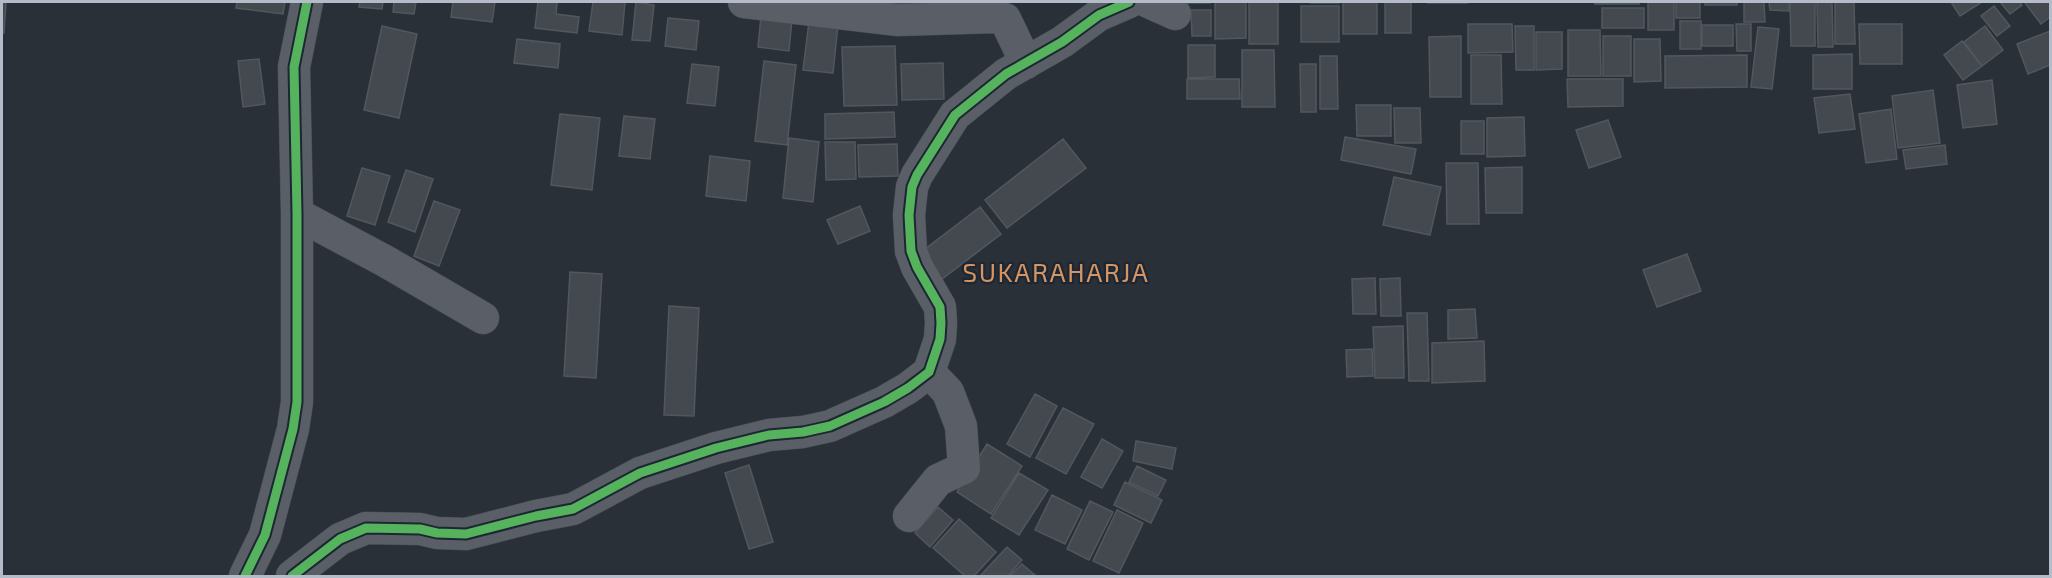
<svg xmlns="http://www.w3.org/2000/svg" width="2052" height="578" font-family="'Exo 2',sans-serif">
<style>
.building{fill:#444950;stroke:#52575f;stroke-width:1.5}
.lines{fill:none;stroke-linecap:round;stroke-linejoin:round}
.minor-casing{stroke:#484c53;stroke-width:33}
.minor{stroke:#5a5e66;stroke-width:32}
.cycleway-casing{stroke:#1d2633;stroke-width:13}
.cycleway{stroke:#56b35d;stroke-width:9}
.labels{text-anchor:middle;stroke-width:4.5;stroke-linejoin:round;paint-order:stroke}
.quarter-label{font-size:26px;letter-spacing:1.5px;fill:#d59563;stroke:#1d2633}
</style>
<rect width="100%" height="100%" fill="#2a3038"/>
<path class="building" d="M 2,2 L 6,2 L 4,33 L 2,33 Z
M 237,2 L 285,2 L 283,14 L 236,8 Z
M 360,2 L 383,2 L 382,9 L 359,7 Z
M 394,2 L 416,2 L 414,14 L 393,12 Z
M 453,2 L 495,2 L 492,22 L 451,17 Z
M 538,2 L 557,2 L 556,14 L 579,17 L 577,33 L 535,28 Z
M 593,2 L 625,2 L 622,35 L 589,31 Z
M 636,2 L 654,5 L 650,41 L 632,40 Z
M 891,2 L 923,2 L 922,12 L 891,11 Z
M 1181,2 L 1210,2 L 1210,3 L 1181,3 Z
M 1215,2 L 1246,2 L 1246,38 L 1215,39 Z
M 1249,2 L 1278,2 L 1278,44 L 1249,44 Z
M 1311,2 L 1339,2 L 1339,3 L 1311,3 Z
M 1343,2 L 1377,2 L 1377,34 L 1343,34 Z
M 1385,2 L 1411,2 L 1411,33 L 1385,33 Z
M 1428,2 L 1466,2 L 1467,3 L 1428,3 Z
M 1595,2 L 1639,2 L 1639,4 L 1595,4 Z
M 1648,2 L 1674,2 L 1674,30 L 1648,30 Z
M 1676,2 L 1700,2 L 1700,18 L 1676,18 Z
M 1704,2 L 1737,2 L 1737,5 L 1705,5 Z
M 1744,2 L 1764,2 L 1765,22 L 1744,22 Z
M 1769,2 L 1789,2 L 1789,11 L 1770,10 Z
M 1790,2 L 1815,2 L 1815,46 L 1791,46 Z
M 1817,2 L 1832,2 L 1833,47 L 1818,47 Z
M 1835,2 L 1854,2 L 1855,44 L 1835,44 Z
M 1951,2 L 1982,2 L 1960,16 Z
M 2000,2 L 2020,2 L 2022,5 L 2010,14 Z
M 2027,2 L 2050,2 L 2050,17 L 2041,24 L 2025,3 Z
M 1301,6 L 1339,6 L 1339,42 L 1301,42 Z
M 1994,6 L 2010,26 L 1997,36 L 1981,16 Z
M 1602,8 L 1644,8 L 1644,28 L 1602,28 Z
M 1191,10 L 1211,10 L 1211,36 L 1192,36 Z
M 761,16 L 792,19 L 789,51 L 758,47 Z
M 668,18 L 699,21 L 696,50 L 665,46 Z
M 1680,21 L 1701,21 L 1701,49 L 1680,49 Z
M 809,22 L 838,25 L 833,73 L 803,70 Z
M 1468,24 L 1512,24 L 1513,52 L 1468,53 Z
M 1736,24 L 1751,24 L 1751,51 L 1737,51 Z
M 1859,24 L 1902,24 L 1902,64 L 1860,64 Z
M 1702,25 L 1733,25 L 1733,46 L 1702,46 Z
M 382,26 L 417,34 L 399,118 L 364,110 Z
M 1515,26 L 1534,26 L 1534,70 L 1516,70 Z
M 1985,26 L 2003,50 L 1982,66 L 1964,42 Z
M 1758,27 L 1779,29 L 1772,89 L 1751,87 Z
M 1568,30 L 1600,30 L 1601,76 L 1568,76 Z
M 2050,31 L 2050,65 L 2028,74 L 2017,44 Z
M 1536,32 L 1562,32 L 1562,69 L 1536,70 Z
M 1461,36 L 1461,97 L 1430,97 L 1429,37 Z
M 1603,36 L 1631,36 L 1631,76 L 1603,76 Z
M 517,39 L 560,44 L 558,68 L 514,63 Z
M 1634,39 L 1660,39 L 1661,81 L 1634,82 Z
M 1962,41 L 1982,66 L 1963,80 L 1944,55 Z
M 1188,45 L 1215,45 L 1215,77 L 1188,78 Z
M 895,46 L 897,105 L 844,106 L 842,47 Z
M 1242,50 L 1274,50 L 1275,107 L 1242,107 Z
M 1852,54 L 1852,89 L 1813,89 L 1813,55 Z
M 1471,55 L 1501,55 L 1502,104 L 1471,104 Z
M 1747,55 L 1747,87 L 1665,88 L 1665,56 Z
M 1320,56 L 1337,56 L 1338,109 L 1320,109 Z
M 259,59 L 265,104 L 243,107 L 238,61 Z
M 764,61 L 796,65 L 787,145 L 755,141 Z
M 943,63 L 944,99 L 902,100 L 901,64 Z
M 692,64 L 719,67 L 715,106 L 687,103 Z
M 1300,64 L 1316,64 L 1316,112 L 1301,112 Z
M 1187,79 L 1239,79 L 1240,99 L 1187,99 Z
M 1567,79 L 1623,79 L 1623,106 L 1568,107 Z
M 1992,80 L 1997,124 L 1963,128 L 1957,85 Z
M 1933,90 L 1940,143 L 1898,148 L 1892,96 Z
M 1850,94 L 1855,129 L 1819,133 L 1814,98 Z
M 1356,105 L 1391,105 L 1391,136 L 1357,136 Z
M 1394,108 L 1420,108 L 1421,143 L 1395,143 Z
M 1891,109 L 1897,159 L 1866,163 L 1859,114 Z
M 894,112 L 895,137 L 825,139 L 825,114 Z
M 560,114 L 600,118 L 592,190 L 551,185 Z
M 624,116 L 655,119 L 650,159 L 619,156 Z
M 1524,117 L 1525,156 L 1487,157 L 1487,118 Z
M 1608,120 L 1621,157 L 1589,168 L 1576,130 Z
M 1461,121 L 1484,121 L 1484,154 L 1461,154 Z
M 1345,137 L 1416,149 L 1411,174 L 1341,160 Z
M 789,138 L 819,142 L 813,202 L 783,198 Z
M 1063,139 L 1086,168 L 1007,228 L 985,200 Z
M 825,142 L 855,142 L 856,179 L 826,180 Z
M 897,144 L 898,176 L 859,177 L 858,145 Z
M 1945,145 L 1947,164 L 1906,169 L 1903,150 Z
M 710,156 L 750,161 L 746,201 L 706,196 Z
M 1446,163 L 1478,163 L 1479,224 L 1447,224 Z
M 1522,167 L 1522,213 L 1486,213 L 1485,168 Z
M 362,168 L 390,176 L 375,225 L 347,216 Z
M 406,170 L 433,179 L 415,232 L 388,222 Z
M 1394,177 L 1441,187 L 1430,235 L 1383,225 Z
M 434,201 L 460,210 L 439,266 L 414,256 Z
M 860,206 L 870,231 L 838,244 L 827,220 Z
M 980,207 L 1001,234 L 937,283 L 916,256 Z
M 1687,254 L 1701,291 L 1657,307 L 1643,270 Z
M 570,272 L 602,274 L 596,378 L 564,376 Z
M 1375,278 L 1376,314 L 1353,314 L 1352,279 Z
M 1400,278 L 1401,316 L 1381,316 L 1380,279 Z
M 669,306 L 699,308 L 694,416 L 664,415 Z
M 1475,309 L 1477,338 L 1448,339 L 1448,310 Z
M 1407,313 L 1427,313 L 1429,381 L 1409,381 Z
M 1403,326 L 1404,378 L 1375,378 L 1373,327 Z
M 1484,341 L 1485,381 L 1432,383 L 1432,343 Z
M 1372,349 L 1373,376 L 1347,377 L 1346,350 Z
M 1035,394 L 1057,406 L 1030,457 L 1007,444 Z
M 1063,408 L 1094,424 L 1066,474 L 1036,458 Z
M 1102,439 L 1123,451 L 1102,488 L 1081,477 Z
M 1136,441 L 1176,448 L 1172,469 L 1133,461 Z
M 987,444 L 1022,466 L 991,514 L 957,492 Z
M 749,465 L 773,542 L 749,549 L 725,473 Z
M 1137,466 L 1166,480 L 1158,496 L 1129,482 Z
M 1019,473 L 1048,490 L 1019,535 L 991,518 Z
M 1125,482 L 1162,500 L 1151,523 L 1114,505 Z
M 1052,495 L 1082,510 L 1065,544 L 1035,530 Z
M 1090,501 L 1113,512 L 1089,560 L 1067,549 Z
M 938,507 L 953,520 L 930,547 L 915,533 Z
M 1117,510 L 1143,523 L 1119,573 L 1093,561 Z
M 959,519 L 996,552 L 974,576 L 965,576 L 933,548 Z
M 1007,547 L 1022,560 L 1008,576 L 980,576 Z
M 1022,564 L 1036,576 L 1010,576 Z"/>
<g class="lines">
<defs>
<path id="minor" d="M 744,2 L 898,20 L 997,17 L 1005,19 L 1026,63
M 1148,2 L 1175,14
M 297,214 L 385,261 L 483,318
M 909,516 L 938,480 L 964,468 L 961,426 L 948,392 L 929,372
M 245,576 L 265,535 L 293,429 L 297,402 L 297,214 L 294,67 L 307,2
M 292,576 L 340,539 L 366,528 L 420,529 L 437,533 L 466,534 L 536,516 L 573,509 L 640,473 L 716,448 L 769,435 L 803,432 L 830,426 L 884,402 L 908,388 L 929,372 L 940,339 L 941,323 L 940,307 L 917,267 L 911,251 L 909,215 L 912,187 L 917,175 L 955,115 L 1006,74 L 1062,42 L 1099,15 L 1129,2"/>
</defs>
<use href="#minor" class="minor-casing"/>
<use href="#minor" class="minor"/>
<defs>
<path id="cycleway" d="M 245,576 L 265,535 L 293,429 L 297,402 L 297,214 L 294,67 L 307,2
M 292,576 L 340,539 L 366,528 L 420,529 L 437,533 L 466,534 L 536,516 L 573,509 L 640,473 L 716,448 L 769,435 L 803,432 L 830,426 L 884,402 L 908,388 L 929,372 L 940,339 L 941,323 L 940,307 L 917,267 L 911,251 L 909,215 L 912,187 L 917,175 L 955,115 L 1006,74 L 1062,42 L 1099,15 L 1129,2"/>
</defs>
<use href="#cycleway" class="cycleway-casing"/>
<use href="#cycleway" class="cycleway"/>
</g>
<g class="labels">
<g class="quarter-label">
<text x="1056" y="282">SUKARAHARJA</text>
</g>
</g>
<rect width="2052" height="578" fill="none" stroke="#b4bcc9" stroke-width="6"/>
</svg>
